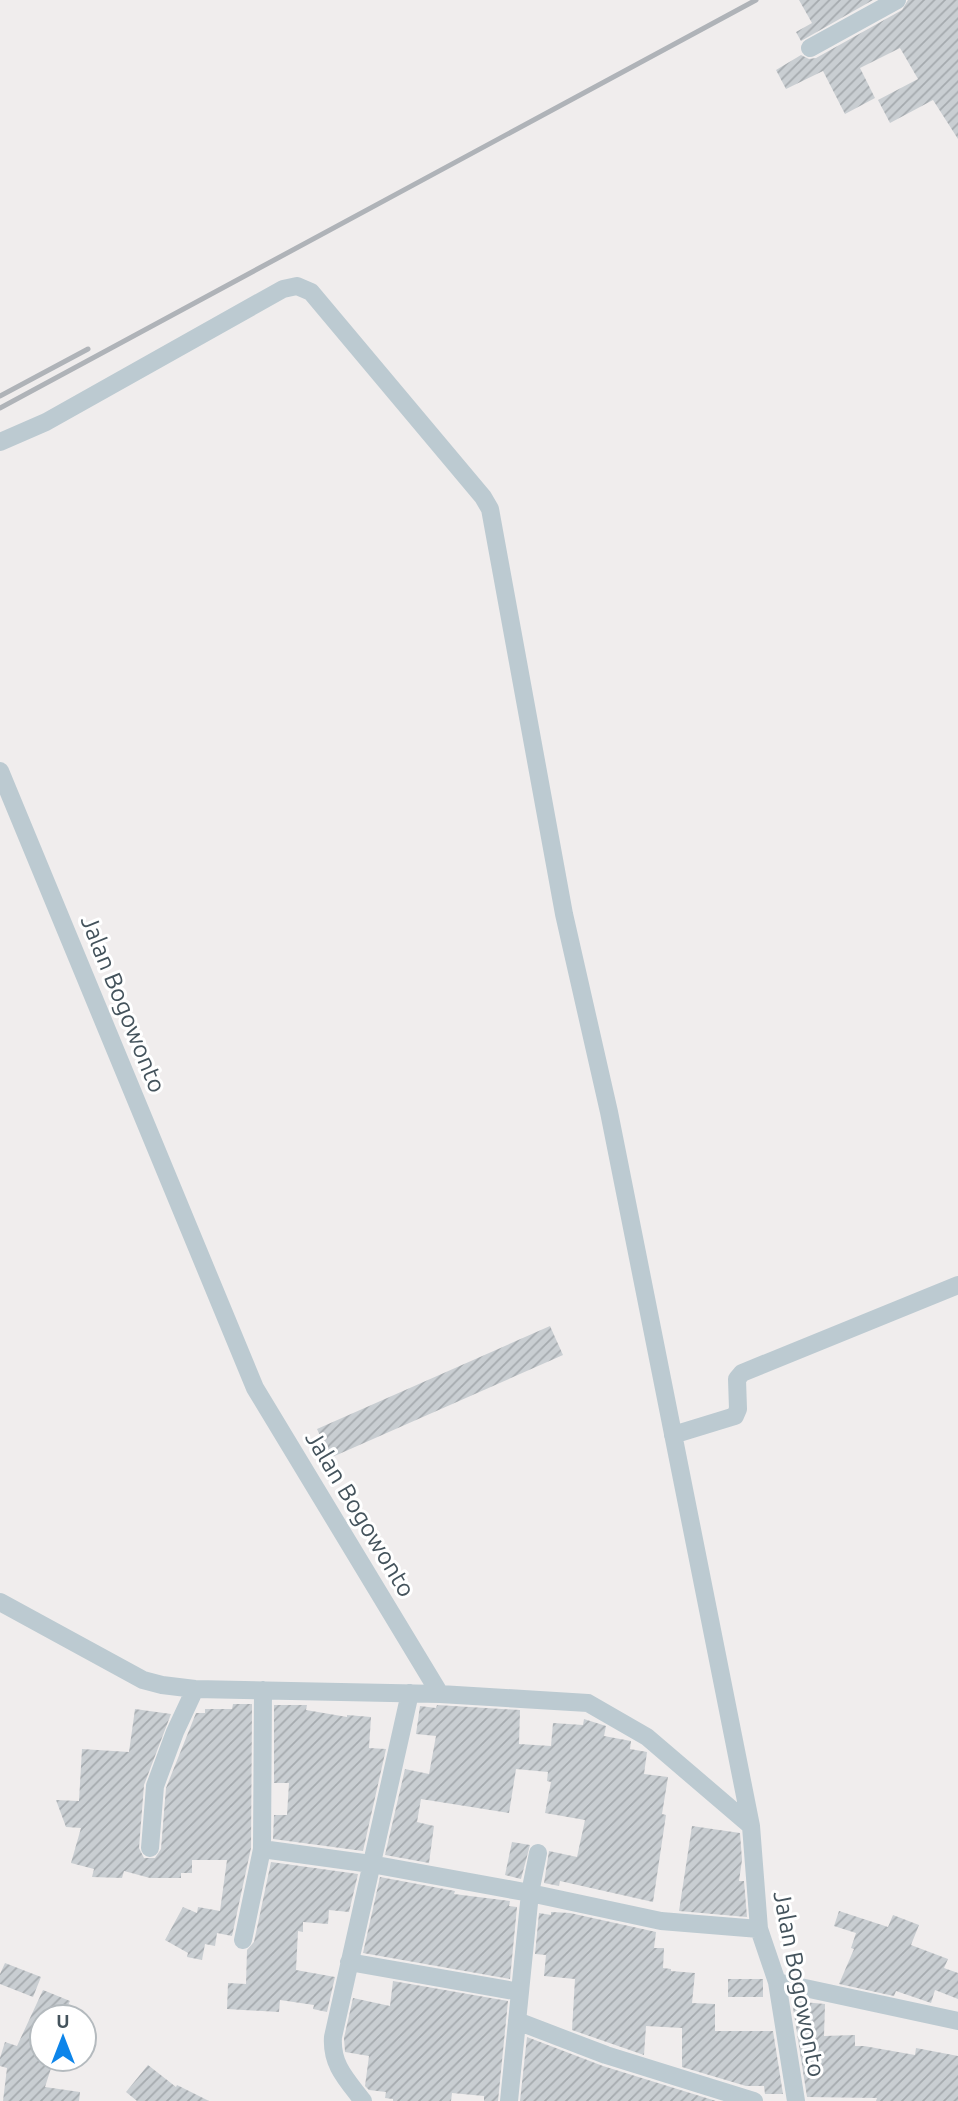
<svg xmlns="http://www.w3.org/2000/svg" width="958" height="2101" font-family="Ubuntu,sans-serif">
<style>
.building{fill:url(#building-hatch)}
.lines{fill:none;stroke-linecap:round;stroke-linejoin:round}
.minor{stroke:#bccad1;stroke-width:18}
.rail{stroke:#afb3b8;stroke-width:5}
.labels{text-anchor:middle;stroke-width:6;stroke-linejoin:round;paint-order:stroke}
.street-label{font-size:24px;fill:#44535c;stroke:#fff}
</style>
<defs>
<pattern id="building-hatch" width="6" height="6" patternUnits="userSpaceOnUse" patternTransform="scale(1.75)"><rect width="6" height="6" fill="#c9ced2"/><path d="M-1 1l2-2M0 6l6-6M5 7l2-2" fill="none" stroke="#a5aaae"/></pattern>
</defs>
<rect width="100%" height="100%" fill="#f0eded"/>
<path class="building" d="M 799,0 L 873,0 L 801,41 L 796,32 L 812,23 Z
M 908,0 L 958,0 L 958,139 L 933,100 L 890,123 L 878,100 L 918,79 L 900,48 L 860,68 L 875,98 L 845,114 L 823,71 L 786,89 L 776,70 L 801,55 L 809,59 L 816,58 L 902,10 Z
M 550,1326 L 563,1355 L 330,1458 L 317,1429 Z
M 233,1704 L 252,1704 L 251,1848 L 232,1936 L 217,1933 L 215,1946 L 205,1944 L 202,1960 L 187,1957 L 188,1953 L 165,1940 L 183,1907 L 197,1913 L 198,1907 L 220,1911 L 227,1860 L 192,1860 L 192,1873 L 181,1873 L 181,1878 L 150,1878 L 124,1871 L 122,1878 L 92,1877 L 94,1869 L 71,1863 L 81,1828 L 66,1827 L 56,1800 L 79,1801 L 82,1749 L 129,1752 L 135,1709 L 171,1714 L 144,1785 L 139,1848 L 144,1858 L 155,1858 L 161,1849 L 166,1788 L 196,1713 L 205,1713 L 205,1709 L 232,1709 Z
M 274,1705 L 307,1705 L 306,1710 L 347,1717 L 347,1715 L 371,1717 L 369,1748 L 386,1749 L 363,1851 L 273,1839 L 274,1815 L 287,1815 L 289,1783 L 274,1783 Z
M 437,1705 L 520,1710 L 519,1744 L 551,1746 L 553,1723 L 583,1725 L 584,1719 L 606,1726 L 604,1736 L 631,1741 L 630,1749 L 647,1752 L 644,1774 L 668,1777 L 662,1814 L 666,1815 L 653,1902 L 560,1881 L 559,1886 L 544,1883 L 549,1851 L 577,1857 L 585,1820 L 545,1813 L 551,1782 L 547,1781 L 548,1772 L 516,1769 L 509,1813 L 421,1799 L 417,1822 L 434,1826 L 429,1863 L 385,1855 L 405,1769 L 429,1774 L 436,1736 L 416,1734 L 420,1706 L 436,1708 Z
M 692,1826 L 740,1833 L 742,1860 L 739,1881 L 744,1881 L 747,1917 L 679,1911 Z
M 512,1842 L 530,1845 L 521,1879 L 505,1875 Z
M 271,1862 L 358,1874 L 349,1912 L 329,1910 L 328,1924 L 303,1922 L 303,1932 L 298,1931 L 296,1970 L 335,1977 L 327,2012 L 313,2009 L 314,2005 L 280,2000 L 279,2012 L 227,2009 L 228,1983 L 246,1984 L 247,1950 L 254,1942 Z
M 380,1877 L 455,1891 L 454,1894 L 510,1901 L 509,1906 L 517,1907 L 510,1979 L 363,1953 Z
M 839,1911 L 888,1927 L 893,1915 L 919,1925 L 911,1945 L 948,1959 L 944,1968 L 958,1973 L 958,1999 L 935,1990 L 931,2003 L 896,1991 L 894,1996 L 839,1984 L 854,1949 L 851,1948 L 856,1933 L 834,1926 Z
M 551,1912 L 570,1913 L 656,1932 L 654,1948 L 664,1948 L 663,1968 L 671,1969 L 671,1971 L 695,1973 L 692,2003 L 715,2004 L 715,2031 L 773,2031 L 783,2094 L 765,2094 L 764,2086 L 746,2086 L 682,2067 L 682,2028 L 646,2026 L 644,2055 L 572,2030 L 575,1979 L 544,1976 L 546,1955 L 535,1954 L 539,1913 L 551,1915 Z
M 5,1963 L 41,1977 L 33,1997 L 0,1984 L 0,1974 Z
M 728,1979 L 763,1979 L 763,1997 L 728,1997 Z
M 393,1981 L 508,2001 L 498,2101 L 484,2101 L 484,2096 L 452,2093 L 451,2101 L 393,2101 L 393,2099 L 385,2098 L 386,2092 L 369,2090 L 365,2086 L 369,2056 L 345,2052 L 344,2038 L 353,1998 L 390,2006 Z
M 43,1990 L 70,2001 L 63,2017 L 42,2017 L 42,2059 L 54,2059 L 45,2087 L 80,2092 L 79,2101 L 3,2101 L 7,2068 L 0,2066 L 0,2058 L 5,2042 L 17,2046 Z
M 792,2001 L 825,2004 L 824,2036 L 855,2035 L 855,2046 L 864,2046 L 915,2055 L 916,2048 L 958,2056 L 958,2101 L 876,2101 L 877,2098 L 807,2097 Z
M 527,2037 L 603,2066 L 716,2101 L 520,2101 Z
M 148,2065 L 176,2087 L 177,2085 L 209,2101 L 137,2101 L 126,2092 Z"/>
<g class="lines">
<path class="minor" d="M 810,48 L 897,0
M 0,442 L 46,422 L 283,289 L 297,286 L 311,292 L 483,497 L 490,509 L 564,914 L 609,1112 L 751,1826
M 0,771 L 255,1388 L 440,1694 L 588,1703 L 647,1737 L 751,1826 L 759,1929 L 777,1982 L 796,2101
M 673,1435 L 735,1416 L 738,1409 L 737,1379 L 742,1373 L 958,1285
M 0,1602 L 143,1680 L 162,1685 L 195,1689 L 440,1694
M 150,1848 L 155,1786 L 175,1732 L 195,1689
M 262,1849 L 263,1690
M 243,1940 L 262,1849 L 371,1864 L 530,1893 L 661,1921 L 759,1929
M 349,1962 L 520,1992
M 777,1982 L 958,2021
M 517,2021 L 606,2055 L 754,2101
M 363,2101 C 347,2080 331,2065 333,2037 L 410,1693
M 509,2101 L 530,1893 L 538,1853"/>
<path class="rail" d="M 0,396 L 88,349
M 0,408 L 756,0"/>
</g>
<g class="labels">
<g class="street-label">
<text transform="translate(123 1004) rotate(68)" y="8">Jalan Bogowonto</text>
<text transform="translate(360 1514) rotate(59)" y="8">Jalan Bogowonto</text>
<text transform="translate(799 1984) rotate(79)" y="8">Jalan Bogowonto</text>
</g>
</g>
<g transform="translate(63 2038)"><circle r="33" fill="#ffffff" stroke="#b4babe" stroke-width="2"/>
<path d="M0-5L12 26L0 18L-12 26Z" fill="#0d85ea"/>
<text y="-10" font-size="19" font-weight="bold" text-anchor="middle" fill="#44535c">U</text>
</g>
</svg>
